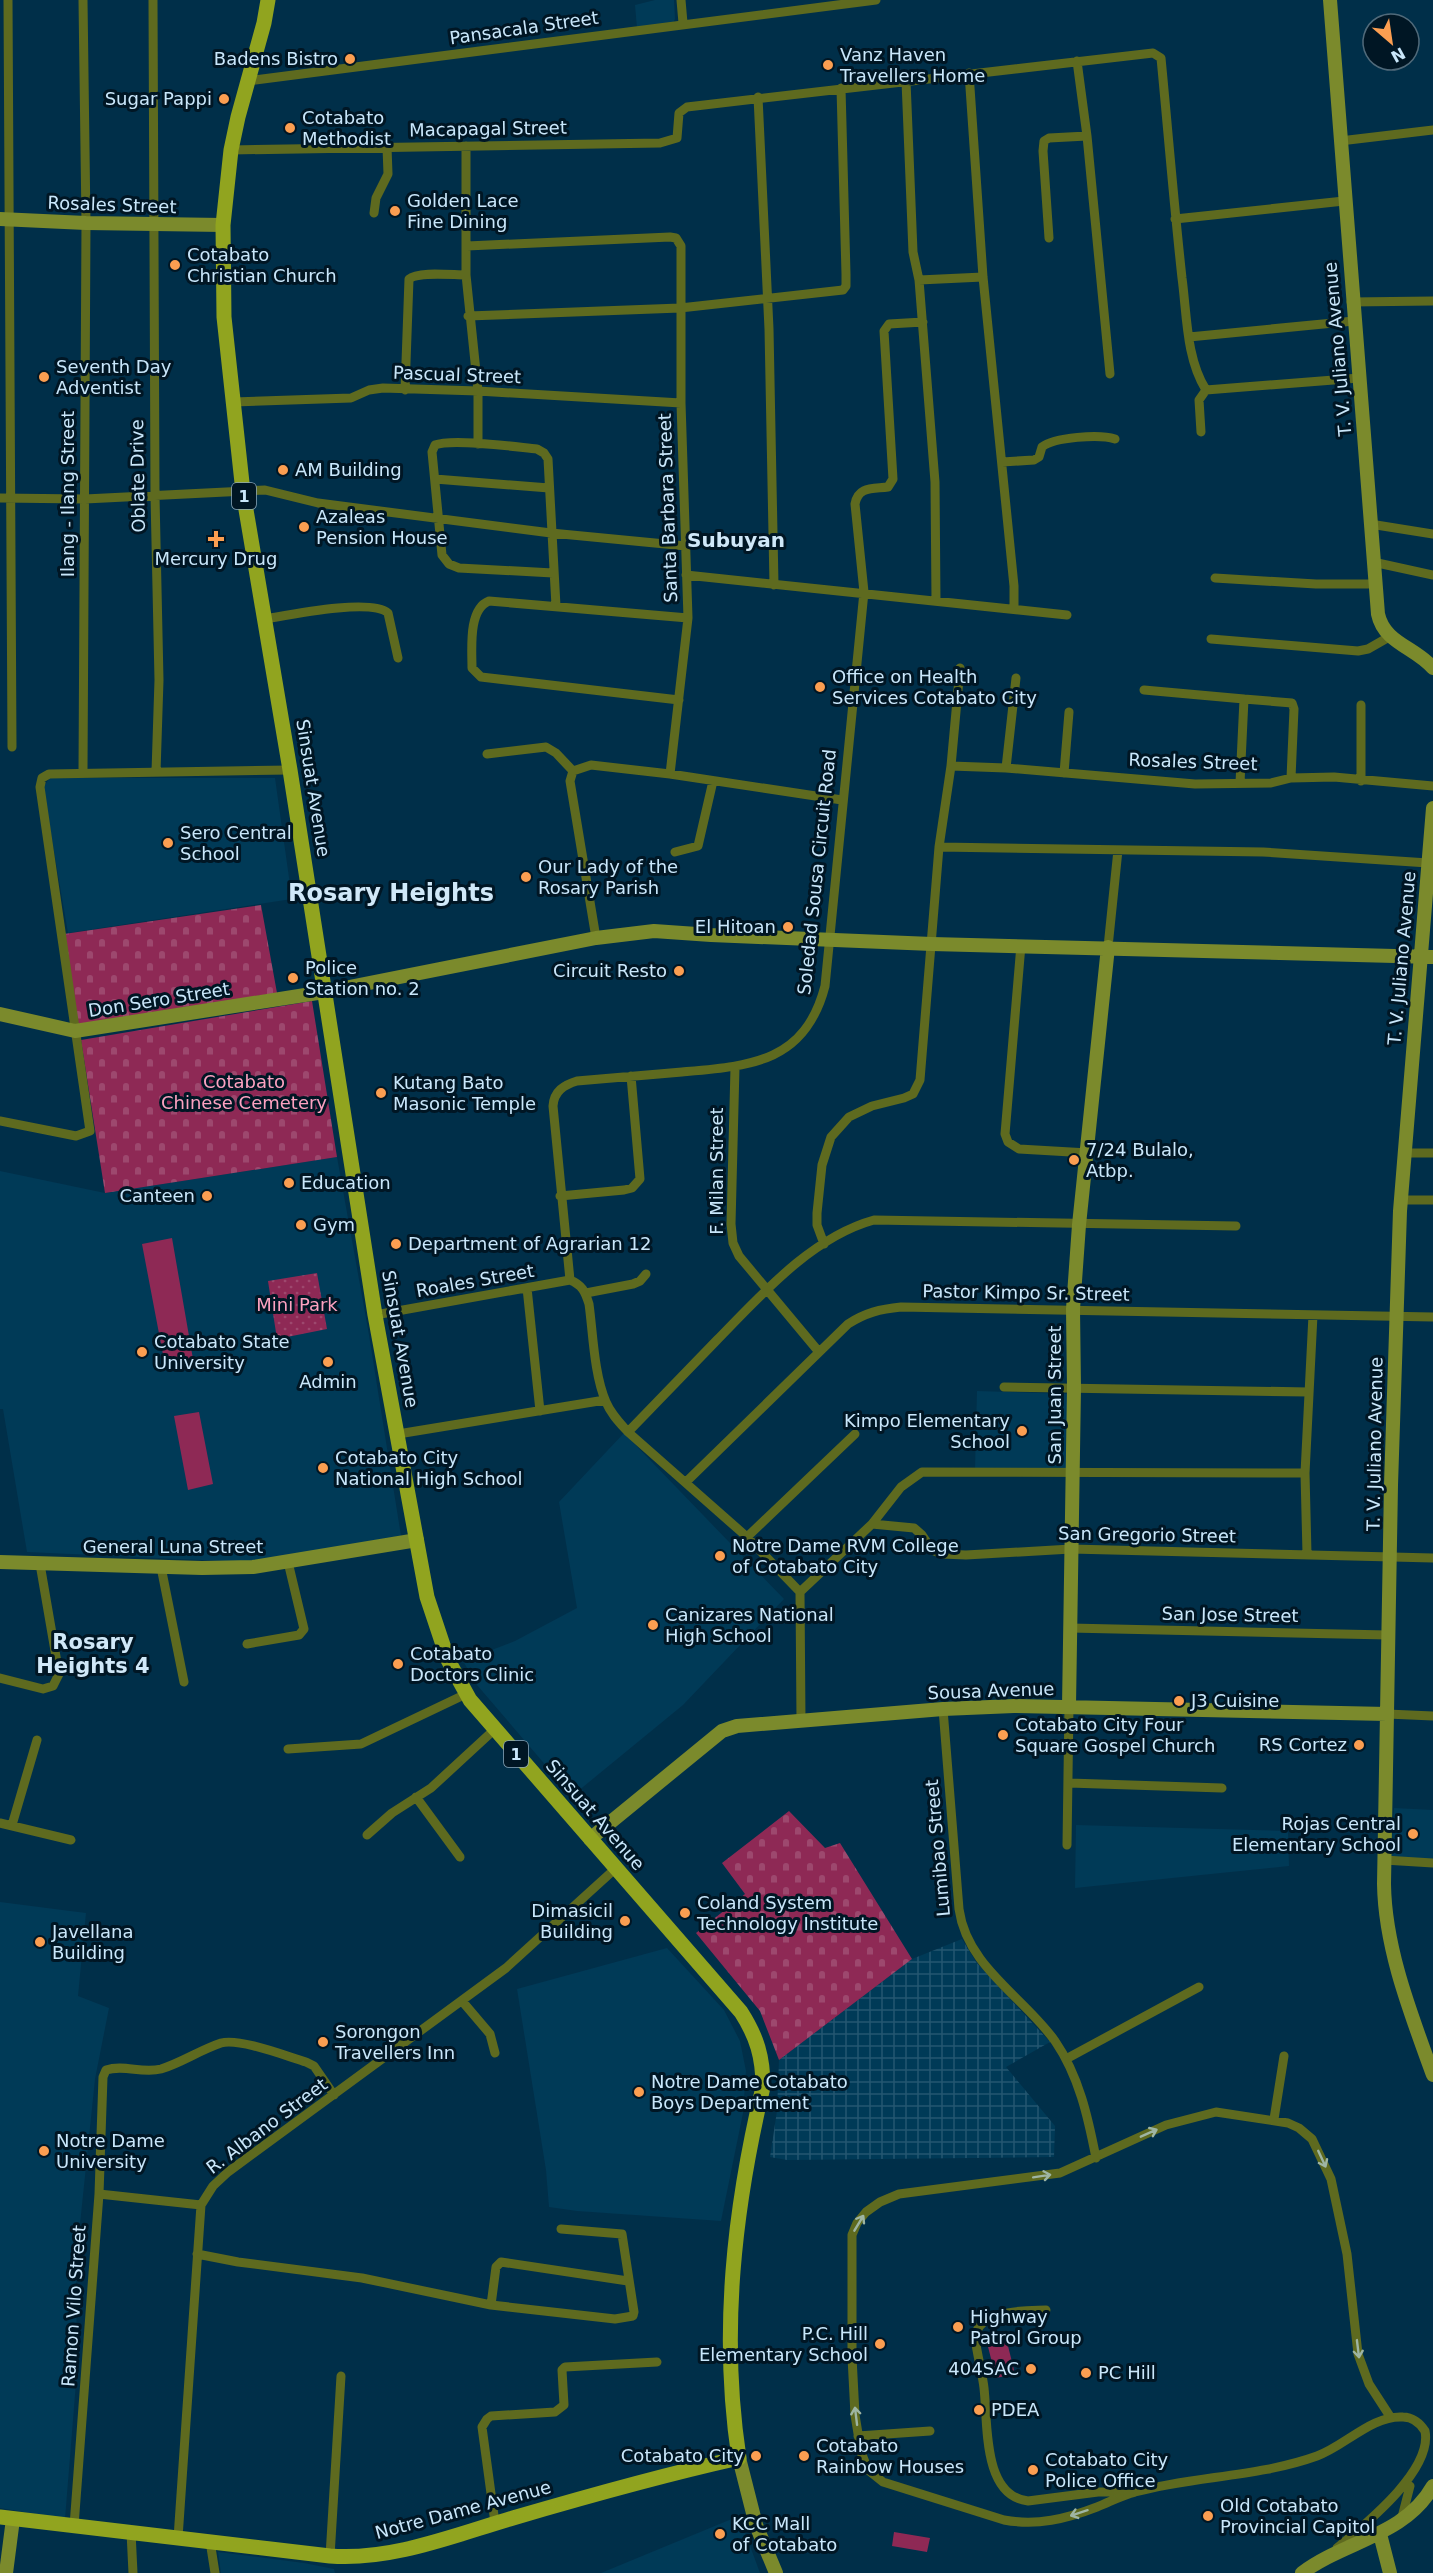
<svg xmlns="http://www.w3.org/2000/svg" width="1433" height="2573" font-family="'DejaVu Sans',sans-serif">
<style>
.built{fill:#003a57}
.industrial{fill:url(#industrial-grid)}
.cemetery{fill:url(#cemetery-stones)}
.park{fill:url(#park-dots)}
.pitch{fill:#8e2955}
.lines{fill:none;stroke-linecap:round;stroke-linejoin:round}
.street{stroke:#5e6a1f;stroke-width:9}
.secondary{stroke:#7b8a2c;stroke-width:14}
.primary{stroke:#91a41f;stroke-width:15}
.oneway{stroke:#9eb5a3}
.poi-dot{fill:#fb9e51;stroke:#001624;stroke-width:2}
.labels{text-anchor:middle;stroke-width:6;stroke-linejoin:round;paint-order:stroke}
.shield{fill:#001624;stroke:#8da8ba;stroke-width:1.5}
.shield-label{font-size:16px;font-weight:bold;fill:#c9e7fb}
.street-label{font-size:18px;fill:#c9e7fb;stroke:#001624}
.poi-label{font-size:18px;fill:#c9e7fb;stroke:#001624;text-anchor:start}
.park-label{font-size:18px;fill:#fda2c1;stroke:#001624}
.neighbourhood-label{font-size:20px;font-weight:bold;fill:#d0e8f8;stroke:#001624}
.quarter-label{font-size:21px;font-weight:bold;fill:#d0e8f8;stroke:#001624}
.district-label{font-size:24px;font-weight:bold;fill:#d0e8f8;stroke:#001624}
</style>
<defs>
<pattern id="industrial-grid" width="8" height="8" patternUnits="userSpaceOnUse" patternTransform="scale(1.5)"><rect width="8" height="8" fill="#003a57"/><path d="M0 4h8M4 0v8" fill="none" stroke="#245670"/></pattern>
<pattern id="cemetery-stones" width="16" height="16" patternUnits="userSpaceOnUse" patternTransform="scale(1.5)"><rect width="16" height="16" fill="#8e2955"/><path d="M2 7V4a2 2 0 0 1 4 0v3zM10 15v-3a2 2 0 0 1 4 0v3z" fill="#9d486e"/></pattern>
<pattern id="park-dots" width="8" height="8" patternUnits="userSpaceOnUse" patternTransform="scale(1.5)"><rect width="8" height="8" fill="#8e2955"/><path d="M2 2h.1M6 6h.1" fill="none" stroke="#9d486e" stroke-width="1.8" stroke-linecap="round"/></pattern>
</defs>
<rect width="100%" height="100%" fill="#002f49"/>
<path class="built" d="M 655,0 L 674,0 L 675,19 L 673,23 L 637,28 L 635,5 Z
M 50,778 L 275,778 L 292,899 L 68,933 L 43,787 Z
M 337,1157 L 369,1335 L 401,1536 L 246,1562 L 27,1552 L 3,1409 L 0,1409 L 0,1171 L 105,1193 Z
M 977,1391 L 1069,1394 L 1067,1471 L 975,1469 Z
M 624,1433 L 784,1599 L 683,1705 L 572,1796 L 477,1685 L 463,1661 L 515,1641 L 577,1608 L 559,1502 Z
M 1394,1808 L 1433,1810 L 1433,1859 L 1391,1858 Z
M 1076,1825 L 1288,1831 L 1289,1866 L 1075,1888 Z
M 0,1902 L 86,1913 L 78,1996 L 109,2008 L 95,2079 L 76,2263 L 77,2370 L 65,2519 L 0,2508 Z
M 667,1948 L 724,2010 L 740,2041 L 746,2071 L 743,2113 L 721,2221 L 577,2211 L 549,2207 L 546,2170 L 517,1989 Z
M 739,2516 L 760,2573 L 601,2573 Z
M 218,2552 L 304,2563 L 334,2569 L 335,2573 L 221,2573 Z"/>
<path class="industrial" d="M 962,1939 L 976,1962 L 1050,2042 L 1006,2067 L 1055,2126 L 1054,2157 L 787,2160 L 770,2157 L 777,2111 L 779,2060 L 912,1959 Z"/>
<path class="cemetery" d="M 261,905 L 277,993 L 78,1024 L 64,934 Z
M 312,1001 L 337,1157 L 105,1193 L 81,1040 Z
M 789,1811 L 825,1848 L 840,1843 L 912,1959 L 779,2060 L 760,2011 L 696,1933 L 745,1894 L 722,1863 Z"/>
<path class="park" d="M 317,1273 L 327,1329 L 277,1339 L 268,1281 Z"/>
<path class="pitch" d="M 172,1238 L 193,1359 L 165,1365 L 142,1244 Z
M 199,1412 L 213,1484 L 188,1490 L 174,1416 Z
M 1005,2334 L 1015,2374 L 996,2378 L 986,2339 Z
M 894,2532 L 930,2538 L 927,2552 L 892,2546 Z"/>
<g class="lines">
<path class="street" d="M 8,0 L 12,747
M 83,0 L 86,223 L 83,772
M 153,0 L 155,496 L 159,680 L 156,772
M 681,0 L 683,23
M 1077,61 L 1087,136 L 1110,374
M 969,73 L 983,277 L 1014,586 L 1014,609
M 247,81 L 876,0
M 906,81 L 913,252 L 919,280
M 758,97 L 769,329 L 774,585
M 1340,141 L 1433,130
M 466,146 L 466,275 L 478,391 L 478,444
M 231,150 L 660,143 L 677,138 L 679,113 L 687,107 L 1153,53 L 1161,58 C 1168,131 1174,205 1182,278 C 1187,315 1186,358 1206,390
M 374,213 L 376,198 L 388,174 L 387,147
M 1175,219 L 1344,201
M 1049,238 L 1043,151 L 1044,141 L 1049,138 L 1087,136
M 467,246 L 670,237 L 676,238 L 681,246 L 681,403 L 688,618 L 670,774
M 1351,302 L 1433,301
M 468,316 L 680,308 L 843,290 L 846,286 L 846,274 L 841,88
M 1189,337 L 1354,321
M 405,390 L 409,279 C 418,271 452,275 466,275
M 233,402 L 351,398 L 369,390 L 383,388 L 478,391 L 681,403
M 1201,432 L 1199,400 L 1206,390 L 1359,378
M 1002,462 L 1034,460 L 1039,457 L 1042,447 C 1054,437 1100,434 1115,439
M 435,479 L 549,488
M 0,498 L 85,499 L 265,490 L 318,503 L 551,533 L 686,546
M 1370,524 L 1433,534
M 1373,562 L 1433,575
M 553,573 L 459,568 L 449,564 L 442,555 L 432,452 L 435,445 C 452,438 516,447 537,449 L 544,453 L 548,459 L 556,606
M 686,575 L 1067,615
M 1215,578 L 1316,584 L 1375,584
M 936,600 L 935,482 L 919,280 L 983,277
M 265,619 C 289,615 371,598 388,613 L 398,658
M 1211,639 L 1358,651 L 1368,649 L 1389,637
M 1144,690 L 1244,699
M 679,700 L 481,677 L 472,668 C 472,649 468,609 489,601 L 688,618
M 1361,705 L 1361,781
M 487,754 L 546,747 L 556,753 L 573,771
M 951,766 L 1006,768 L 1195,784 L 1271,783 L 1291,778 L 1334,777 L 1433,786
M 1006,768 L 1016,678
M 1064,773 L 1069,712
M 1240,783 L 1244,699 L 1292,703 L 1294,709 L 1291,778
M 939,847 L 1263,852 L 1428,863
M 675,852 L 698,846 L 713,781
M 596,938 L 570,781 L 573,771 L 591,765 L 670,774 L 842,800
M 1021,945 L 1005,1134 L 1008,1142 L 1019,1149 L 1088,1153
M 1108,947 L 1118,850
M 735,1067 L 731,1224 L 733,1243 L 739,1256 L 819,1352
M 0,1121 L 76,1136 L 90,1131 L 40,787 L 42,778 L 49,774 L 290,770
M 1404,1153 L 1433,1153
M 560,1196 L 624,1190 L 632,1188 L 640,1179 L 631,1076
M 1400,1200 L 1433,1200
M 824,1244 L 817,1225 L 817,1213 L 822,1165 L 831,1137 L 849,1117 L 872,1106 L 904,1098 L 913,1094 L 920,1080 L 939,847 L 951,766 L 960,668
M 570,1280 L 553,1106 C 554,1091 564,1085 577,1081 C 612,1078 647,1075 682,1072 C 750,1066 805,1063 825,986 L 864,592 L 855,504 C 858,486 873,489 888,487 L 893,479 L 884,331 L 889,324 L 923,322
M 527,1288 L 540,1411
M 586,1293 L 633,1284 L 640,1281 L 646,1274
M 375,1315 L 570,1280 C 582,1285 585,1291 589,1304 C 593,1333 594,1375 606,1402 C 611,1414 619,1422 628,1432 L 747,1537 L 800,1592
M 1004,1387 L 1308,1392
M 628,1432 C 658,1401 687,1371 717,1340 C 761,1295 812,1237 874,1220 L 1236,1226
M 398,1434 L 605,1400
M 686,1482 L 848,1324 C 865,1313 880,1309 901,1307 L 1433,1317
M 872,1524 L 914,1528 L 922,1535 L 932,1550 L 942,1554 L 966,1555 L 1071,1549 L 1433,1558
M 747,1537 L 855,1434
M 1307,1554 L 1305,1473 L 1313,1315
M 161,1567 L 184,1682
M 1070,1628 L 1388,1635
M 247,1644 L 299,1635 L 304,1629 L 288,1562
M 0,1678 L 43,1689 L 53,1686 L 59,1674 L 40,1564
M 943,1709 L 959,1909 C 967,1967 1024,1997 1055,2041 C 1079,2076 1088,2117 1096,2158
M 1387,1714 L 1433,1716
M 801,1721 L 800,1592 L 872,1524 L 901,1487 L 922,1472 L 1305,1473
M 288,1749 L 361,1744 L 466,1694
M 1069,1783 L 1222,1788
M 416,1797 L 460,1857
M 0,1823 L 71,1840
M 12,1825 L 37,1740
M 367,1835 L 392,1813 L 431,1788 L 495,1729
M 1067,1845 L 1069,1706
M 1384,1860 L 1433,1863
M 462,2001 L 490,2034 L 495,2053
M 1066,2059 L 1199,1987
M 1274,2119 L 1284,2056
M 99,2194 L 201,2205
M 197,2254 L 238,2262 L 362,2278 L 491,2305 L 615,2319 L 633,2316 L 634,2312 L 622,2234 L 561,2229
M 491,2305 L 496,2267 L 501,2262 L 628,2281
M 1046,2310 C 1023,2311 980,2309 975,2337 C 977,2355 982,2371 984,2388 C 988,2422 982,2496 1028,2501 L 1098,2492 L 1128,2492
M 858,2436 L 930,2431
M 1401,2521 L 1410,2486
M 495,2523 L 482,2427 L 487,2419 L 491,2416 L 555,2412 L 564,2405 L 562,2370 L 565,2367 L 657,2362
M 74,2526 L 99,2194 L 103,2077 L 106,2070 C 124,2064 142,2074 161,2069 C 181,2063 200,2050 221,2043 C 240,2038 286,2056 306,2062 L 314,2066 L 334,2095
M 131,2532 L 133,2573
M 178,2538 L 201,2205 L 213,2186 L 228,2172 L 506,1968 L 616,1868
M 210,2541 L 215,2573
M 1337,2548 C 1363,2526 1433,2471 1425,2431 C 1420,2423 1412,2417 1403,2417 C 1372,2415 1345,2446 1317,2456 C 1259,2477 1194,2476 1135,2492 C 1122,2495 1110,2502 1097,2507 C 1066,2519 1037,2526 1004,2520 L 883,2482 L 868,2470 L 861,2452 L 855,2415 L 852,2357 L 852,2235 L 857,2223 L 866,2212 L 880,2202 L 899,2194 L 1060,2173 L 1166,2125 L 1216,2112 L 1288,2123 L 1299,2128 L 1312,2139 L 1331,2179 L 1347,2254 L 1358,2354 L 1369,2384 L 1391,2418
M 330,2556 L 341,2376"/>
<path class="secondary" d="M 1330,0 L 1378,614 C 1384,643 1415,647 1433,668
M 0,219 L 86,223 L 223,225
M 1433,808 L 1400,1211 L 1391,1485 L 1384,1884 C 1385,1949 1411,2014 1433,2075
M 0,1014 L 75,1031 L 324,992 L 596,938 L 654,931 L 711,935 L 932,944 L 1433,957
M 0,1562 L 202,1568 L 253,1567 L 417,1540
M 1069,1706 L 1074,1388 L 1073,1309 L 1079,1225 L 1108,947
M 590,1839 L 722,1731 L 737,1726 L 943,1709 L 1014,1706 L 1387,1714
M 739,2458 L 756,2525 L 776,2573
M 1380,2534 L 1390,2573
M 6,2573 L 13,2519
M 1302,2573 C 1344,2541 1405,2536 1433,2486"/>
<path class="primary" d="M 0,2517 L 330,2556 C 391,2561 455,2535 513,2518 C 588,2496 663,2475 739,2458 C 720,2333 734,2209 763,2087 C 763,2057 757,2037 741,2012 L 470,1700 L 448,1660 L 427,1597 L 375,1315 L 290,770 L 243,492 L 224,317 L 223,225 L 231,150 L 238,117 L 264,23 L 268,0"/>
</g>
<defs><path id="oneway-shaft" d="M-6 0H5M1.5-3L5.5 0L1.5 3" fill="none" stroke-width="1.6" stroke-linecap="round" stroke-linejoin="round" transform="scale(1.5)"/></defs>
<g class="oneway">
<use href="#oneway-shaft" transform="translate(1149 2133) rotate(-24)"/>
<use href="#oneway-shaft" transform="translate(1322 2159) rotate(65)"/>
<use href="#oneway-shaft" transform="translate(1042 2176) rotate(-9)"/>
<use href="#oneway-shaft" transform="translate(859 2223) rotate(-59)"/>
<use href="#oneway-shaft" transform="translate(1358 2349) rotate(83)"/>
<use href="#oneway-shaft" transform="translate(856 2416) rotate(-97)"/>
<use href="#oneway-shaft" transform="translate(1079 2513) rotate(162)"/>
</g>
<g class="poi-dot">
<circle cx="350" cy="59" r="6"/>
<circle cx="828" cy="65" r="6"/>
<circle cx="224" cy="99" r="6"/>
<circle cx="290" cy="128" r="6"/>
<circle cx="395" cy="211" r="6"/>
<circle cx="175" cy="265" r="6"/>
<circle cx="44" cy="377" r="6"/>
<circle cx="283" cy="470" r="6"/>
<circle cx="304" cy="527" r="6"/>
<path d="M213 530h6v6h6v6h-6v6h-6v-6h-6v-6h6z"/>
<circle cx="820" cy="687" r="6"/>
<circle cx="168" cy="843" r="6"/>
<circle cx="526" cy="877" r="6"/>
<circle cx="788" cy="927" r="6"/>
<circle cx="679" cy="971" r="6"/>
<circle cx="293" cy="978" r="6"/>
<circle cx="381" cy="1093" r="6"/>
<circle cx="1074" cy="1160" r="6"/>
<circle cx="289" cy="1183" r="6"/>
<circle cx="207" cy="1196" r="6"/>
<circle cx="301" cy="1225" r="6"/>
<circle cx="396" cy="1244" r="6"/>
<circle cx="142" cy="1352" r="6"/>
<circle cx="328" cy="1362" r="6"/>
<circle cx="1022" cy="1431" r="6"/>
<circle cx="323" cy="1468" r="6"/>
<circle cx="720" cy="1556" r="6"/>
<circle cx="653" cy="1625" r="6"/>
<circle cx="398" cy="1664" r="6"/>
<circle cx="1179" cy="1701" r="6"/>
<circle cx="1003" cy="1735" r="6"/>
<circle cx="1359" cy="1745" r="6"/>
<circle cx="1413" cy="1834" r="6"/>
<circle cx="685" cy="1913" r="6"/>
<circle cx="625" cy="1921" r="6"/>
<circle cx="40" cy="1942" r="6"/>
<circle cx="323" cy="2042" r="6"/>
<circle cx="639" cy="2092" r="6"/>
<circle cx="44" cy="2151" r="6"/>
<circle cx="958" cy="2327" r="6"/>
<circle cx="880" cy="2344" r="6"/>
<circle cx="1031" cy="2369" r="6"/>
<circle cx="1086" cy="2373" r="6"/>
<circle cx="979" cy="2410" r="6"/>
<circle cx="756" cy="2456" r="6"/>
<circle cx="804" cy="2456" r="6"/>
<circle cx="1033" cy="2470" r="6"/>
<circle cx="1208" cy="2516" r="6"/>
<circle cx="720" cy="2534" r="6"/>
</g>
<g class="labels">
<g class="shield">
<rect x="232" y="483" width="24" height="26" rx="4.5"/>
<rect x="504" y="1741" width="24" height="26" rx="4.5"/>
</g>
<g class="shield-label">
<text x="244" y="502">1</text>
<text x="516" y="1760">1</text>
</g>
<g class="street-label">
<text transform="translate(524 28) rotate(-8)" y="6">Pansacala Street</text>
<text transform="translate(488 129) rotate(-1)" y="6">Macapagal Street</text>
<text transform="translate(112 205) rotate(2)" y="6">Rosales Street</text>
<text transform="translate(1338 349) rotate(-95)" y="6">T. V. Juliano Avenue</text>
<text transform="translate(457 375) rotate(2)" y="6">Pascual Street</text>
<text transform="translate(138 476) rotate(-91)" y="6">Oblate Drive</text>
<text transform="translate(68 494) rotate(-90)" y="6">Ilang - Ilang Street</text>
<text transform="translate(668 508) rotate(-92)" y="6">Santa Barbara Street</text>
<text transform="translate(1193 762) rotate(2)" y="6">Rosales Street</text>
<text transform="translate(313 788) rotate(81)" y="6">Sinsuat Avenue</text>
<text transform="translate(817 872) rotate(-84)" y="6">Soledad Sousa Circuit Road</text>
<text transform="translate(1402 958) rotate(-85)" y="6">T. V. Juliano Avenue</text>
<text transform="translate(159 1000) rotate(-9)" y="6">Don Sero Street</text>
<text transform="translate(717 1171) rotate(-90)" y="6">F. Milan Street</text>
<text transform="translate(475 1281) rotate(-10)" y="6">Roales Street</text>
<text transform="translate(1026 1293) rotate(1)" y="6">Pastor Kimpo Sr. Street</text>
<text transform="translate(400 1339) rotate(80)" y="6">Sinsuat Avenue</text>
<text transform="translate(1055 1395) rotate(-90)" y="6">San Juan Street</text>
<text transform="translate(1375 1444) rotate(-89)" y="6">T. V. Juliano Avenue</text>
<text transform="translate(1147 1535) rotate(1)" y="6">San Gregorio Street</text>
<text x="173" y="1553">General Luna Street</text>
<text transform="translate(1230 1615) rotate(1)" y="6">San Jose Street</text>
<text transform="translate(991 1691) rotate(-2)" y="6">Sousa Avenue</text>
<text transform="translate(595 1815) rotate(49)" y="6">Sinsuat Avenue</text>
<text transform="translate(938 1848) rotate(-95)" y="6">Lumibao Street</text>
<text transform="translate(267 2126) rotate(-37)" y="6">R. Albano Street</text>
<text transform="translate(74 2306) rotate(-86)" y="6">Ramon Vilo Street</text>
<text transform="translate(463 2510) rotate(-15)" y="6">Notre Dame Avenue</text>
</g>
<g class="poi-label">
<text x="840" y="61">Vanz Haven<tspan x="840" dy="21">Travellers Home</tspan></text>
<text x="338" y="65" text-anchor="end">Badens Bistro</text>
<text x="212" y="105" text-anchor="end">Sugar Pappi</text>
<text x="302" y="124">Cotabato<tspan x="302" dy="21">Methodist</tspan></text>
<text x="407" y="207">Golden Lace<tspan x="407" dy="21">Fine Dining</tspan></text>
<text x="187" y="261">Cotabato<tspan x="187" dy="21">Christian Church</tspan></text>
<text x="56" y="373">Seventh Day<tspan x="56" dy="21">Adventist</tspan></text>
<text x="295" y="476">AM Building</text>
<text x="316" y="523">Azaleas<tspan x="316" dy="21">Pension House</tspan></text>
<text x="216" y="565" text-anchor="middle">Mercury Drug</text>
<text x="832" y="683">Office on Health<tspan x="832" dy="21">Services Cotabato City</tspan></text>
<text x="180" y="839">Sero Central<tspan x="180" dy="21">School</tspan></text>
<text x="538" y="873">Our Lady of the<tspan x="538" dy="21">Rosary Parish</tspan></text>
<text x="776" y="933" text-anchor="end">El Hitoan</text>
<text x="305" y="974">Police<tspan x="305" dy="21">Station no. 2</tspan></text>
<text x="667" y="977" text-anchor="end">Circuit Resto</text>
<text x="393" y="1089">Kutang Bato<tspan x="393" dy="21">Masonic Temple</tspan></text>
<text x="1086" y="1156">7/24 Bulalo,<tspan x="1086" dy="21">Atbp.</tspan></text>
<text x="301" y="1189">Education</text>
<text x="195" y="1202" text-anchor="end">Canteen</text>
<text x="313" y="1231">Gym</text>
<text x="408" y="1250">Department of Agrarian 12</text>
<text x="154" y="1348">Cotabato State<tspan x="154" dy="21">University</tspan></text>
<text x="328" y="1388" text-anchor="middle">Admin</text>
<text x="1010" y="1427" text-anchor="end">Kimpo Elementary<tspan x="1010" dy="21">School</tspan></text>
<text x="335" y="1464">Cotabato City<tspan x="335" dy="21">National High School</tspan></text>
<text x="732" y="1552">Notre Dame RVM College<tspan x="732" dy="21">of Cotabato City</tspan></text>
<text x="665" y="1621">Canizares National<tspan x="665" dy="21">High School</tspan></text>
<text x="410" y="1660">Cotabato<tspan x="410" dy="21">Doctors Clinic</tspan></text>
<text x="1191" y="1707">J3 Cuisine</text>
<text x="1015" y="1731">Cotabato City Four<tspan x="1015" dy="21">Square Gospel Church</tspan></text>
<text x="1347" y="1751" text-anchor="end">RS Cortez</text>
<text x="1401" y="1830" text-anchor="end">Rojas Central<tspan x="1401" dy="21">Elementary School</tspan></text>
<text x="697" y="1909">Coland System<tspan x="697" dy="21">Technology Institute</tspan></text>
<text x="613" y="1917" text-anchor="end">Dimasicil<tspan x="613" dy="21">Building</tspan></text>
<text x="52" y="1938">Javellana<tspan x="52" dy="21">Building</tspan></text>
<text x="335" y="2038">Sorongon<tspan x="335" dy="21">Travellers Inn</tspan></text>
<text x="651" y="2088">Notre Dame Cotabato<tspan x="651" dy="21">Boys Department</tspan></text>
<text x="56" y="2147">Notre Dame<tspan x="56" dy="21">University</tspan></text>
<text x="970" y="2323">Highway<tspan x="970" dy="21">Patrol Group</tspan></text>
<text x="868" y="2340" text-anchor="end">P.C. Hill<tspan x="868" dy="21">Elementary School</tspan></text>
<text x="1019" y="2375" text-anchor="end">404SAC</text>
<text x="1098" y="2379">PC Hill</text>
<text x="991" y="2416">PDEA</text>
<text x="816" y="2452">Cotabato<tspan x="816" dy="21">Rainbow Houses</tspan></text>
<text x="744" y="2462" text-anchor="end">Cotabato City</text>
<text x="1045" y="2466">Cotabato City<tspan x="1045" dy="21">Police Office</tspan></text>
<text x="1220" y="2512">Old Cotabato<tspan x="1220" dy="21">Provincial Capitol</tspan></text>
<text x="732" y="2530">KCC Mall<tspan x="732" dy="21">of Cotabato</tspan></text>
</g>
<g class="park-label">
<text x="244" y="1088">Cotabato<tspan x="244" dy="21">Chinese Cemetery</tspan></text>
<text x="297" y="1311">Mini Park</text>
</g>
<g class="neighbourhood-label">
<text x="736" y="547">Subuyan</text>
</g>
<g class="quarter-label">
<text x="93" y="1649">Rosary<tspan x="93" dy="24">Heights 4</tspan></text>
</g>
<g class="district-label">
<text x="391" y="901">Rosary Heights</text>
</g>
</g>
<g transform="translate(1391 42) rotate(151)"><circle r="28" fill="#001624" stroke="#506a7a" stroke-width="1.5"/>
<path d="M0-4.5L10 22L0 15L-10 22Z" fill="#fb9e51"/>
<text y="-9" font-size="16" font-weight="bold" text-anchor="middle" fill="#c9e7fb">N</text>
</g>
</svg>
